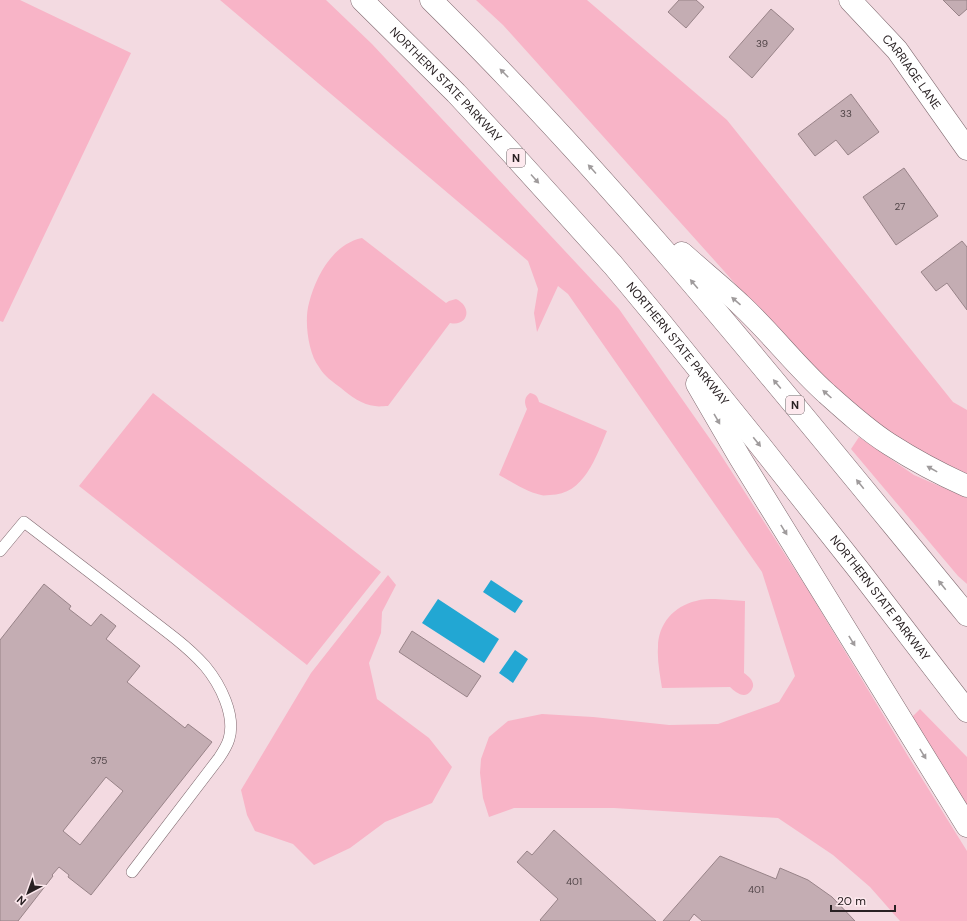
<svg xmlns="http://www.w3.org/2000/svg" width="967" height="921" font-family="'DM Sans',sans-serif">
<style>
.green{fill:#f8b4c7}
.water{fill:#22a7d3}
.building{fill:#c4adb3;stroke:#988388;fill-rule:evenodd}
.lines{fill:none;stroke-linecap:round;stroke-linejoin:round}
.lane-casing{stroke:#806b71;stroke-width:12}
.street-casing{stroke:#806b71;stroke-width:23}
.highway-casing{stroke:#806b71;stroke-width:23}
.lane{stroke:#fff;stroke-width:11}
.street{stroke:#fff;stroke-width:22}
.highway{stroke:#fff;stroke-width:22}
.oneway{fill:#9f9b9c}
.labels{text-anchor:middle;stroke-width:3.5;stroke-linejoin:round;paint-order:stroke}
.number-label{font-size:10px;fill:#504447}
.shield{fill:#fde9ee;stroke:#695d60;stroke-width:1}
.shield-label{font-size:11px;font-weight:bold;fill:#292123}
.street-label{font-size:12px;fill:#292123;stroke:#fde9ee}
</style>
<rect width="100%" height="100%" fill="#f3dae1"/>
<path class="green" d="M 0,0 L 20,0 L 131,53 L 3,322 L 0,321 Z
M 220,0 L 326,0 L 372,44 L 619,309 L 717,449 L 808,590 L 908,756 L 967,851 L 967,921 L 900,921 L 870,887 L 833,855 L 778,818 L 614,808 L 514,808 L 489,817 L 483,798 L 480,773 L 481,759 L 489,737 L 508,721 L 542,714 L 593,717 L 669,725 L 718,724 L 779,702 L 795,676 L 762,572 L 568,294 L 558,286 L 537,332 L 534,313 L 538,289 L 528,261 Z
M 476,0 L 587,0 L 727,120 L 953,402 L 967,410 L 967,476 L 952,470 L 860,416 L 806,365 L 724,271 L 503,25 Z
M 362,238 L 446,303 L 449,301 L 456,299 C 473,307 468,327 450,323 L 388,406 C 384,406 379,407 375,406 C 363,405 350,396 341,388 C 333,382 324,376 319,367 C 308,353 304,320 309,303 C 316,276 333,244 362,238 Z
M 153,393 L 381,572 L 307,665 L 79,486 Z
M 530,393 C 536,394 538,397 539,402 L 607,431 C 596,457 584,495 550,495 C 547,495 543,496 541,495 C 526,492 512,482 499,475 L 527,409 C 524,403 524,397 530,393 Z
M 859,437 L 914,475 L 967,498 L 967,584 L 958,576 L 851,449 Z
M 388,575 L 396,585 L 382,612 L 381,633 L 369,663 L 377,699 L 429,738 L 452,767 L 432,803 L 385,822 L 350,848 L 314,865 L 293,844 L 255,831 L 247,815 L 241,790 L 311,673 Z
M 715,599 L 745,601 L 744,673 C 751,678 757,684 750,692 C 744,699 735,692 730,687 L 662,688 C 660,675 657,660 658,647 C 658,624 674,606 696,601 C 702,599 709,599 715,599 Z
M 920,709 L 967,757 L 967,814 L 909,720 Z"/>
<path class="water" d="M 491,580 L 523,601 L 515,613 L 483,592 Z
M 438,599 L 499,639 L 484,663 L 422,623 Z
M 515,650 L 528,659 L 513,683 L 499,673 Z"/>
<path class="building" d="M 679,0 L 696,0 L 704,7 L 686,28 L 668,12 Z
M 943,0 L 967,0 L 967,9 L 959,16 Z
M 771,9 L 794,29 L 752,78 L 729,57 Z
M 851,94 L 879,132 L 848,155 L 836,140 L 815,156 L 798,134 Z
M 904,168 L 938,216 L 896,245 L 863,197 Z
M 962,241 L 967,247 L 967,310 L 947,283 L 936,291 L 921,272 Z
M 44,584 L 71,606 L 69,609 L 91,626 L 101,614 L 116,626 L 106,639 L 140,666 L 127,682 L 185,728 L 188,724 L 212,742 L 91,895 L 68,877 L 69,875 L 59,867 L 52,875 L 53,876 L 18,921 L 0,921 L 0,640 ZM 106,777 L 123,791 L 80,845 L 63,831 Z
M 412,631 L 481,676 L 467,697 L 399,652 Z
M 554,830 L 656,921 L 541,921 L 540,920 L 558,899 L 517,862 L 527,851 L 532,855 Z
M 720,856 L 776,879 L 780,868 L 808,880 L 832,897 L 855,921 L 702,921 L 694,914 L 689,921 L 663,921 Z"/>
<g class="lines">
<defs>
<path id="lane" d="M 0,551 L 24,522 C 55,546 87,570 118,594 C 137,609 157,624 176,639 C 186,647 196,656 205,666 C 220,684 236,715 229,739 C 227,746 223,752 219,758 L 132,872"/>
<g id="street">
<path id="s1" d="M 850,0 L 897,50 L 967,149"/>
</g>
<g id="highway">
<path id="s2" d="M 362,0 L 456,93 L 508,149 L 613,265 L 662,324 L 759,444 L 858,569 L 967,711"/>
<path d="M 431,0 C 625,191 794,405 967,615"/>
<path d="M 682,253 C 702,271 722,287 741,305 C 771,333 796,366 826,393 C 846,411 867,430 889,444 C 914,460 940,474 967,486"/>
<path d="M 697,384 L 740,458 L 967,826"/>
</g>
</defs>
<use href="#lane" class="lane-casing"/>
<use href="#street" class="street-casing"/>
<use href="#highway" class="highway-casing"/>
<use href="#lane" class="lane"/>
<use href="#street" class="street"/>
<use href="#highway" class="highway"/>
</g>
<defs><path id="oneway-solid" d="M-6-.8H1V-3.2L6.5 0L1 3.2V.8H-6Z"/></defs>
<g class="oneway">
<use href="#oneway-solid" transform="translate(504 73) rotate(-135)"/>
<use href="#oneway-solid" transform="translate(592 169) rotate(-132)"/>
<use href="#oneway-solid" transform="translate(535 179) rotate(48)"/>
<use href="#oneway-solid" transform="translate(694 284) rotate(-130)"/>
<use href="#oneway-solid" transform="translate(736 301) rotate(-139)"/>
<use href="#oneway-solid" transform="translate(777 384) rotate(-130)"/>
<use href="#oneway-solid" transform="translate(827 394) rotate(-138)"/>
<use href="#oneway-solid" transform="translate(717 419) rotate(60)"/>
<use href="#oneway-solid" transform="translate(757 442) rotate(51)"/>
<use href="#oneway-solid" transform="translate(932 469) rotate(-151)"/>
<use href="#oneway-solid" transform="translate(860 484) rotate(-129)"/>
<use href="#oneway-solid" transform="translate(784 530) rotate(58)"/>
<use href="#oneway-solid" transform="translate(942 585) rotate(-129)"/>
<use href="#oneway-solid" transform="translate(852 641) rotate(58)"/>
<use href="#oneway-solid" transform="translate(923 754) rotate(58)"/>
</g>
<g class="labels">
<g class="number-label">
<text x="762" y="47">39</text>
<text x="846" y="117">33</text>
<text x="900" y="210">27</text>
<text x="99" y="764">375</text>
<text x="574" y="885">401</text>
<text x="756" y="893">401</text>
</g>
<g class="shield">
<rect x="507" y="149" width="18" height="18" rx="3"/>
<rect x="786" y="396" width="18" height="18" rx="3"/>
</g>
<g class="shield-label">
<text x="516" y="162">N</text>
<text x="795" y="409">N</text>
</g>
<g class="street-label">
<text dy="4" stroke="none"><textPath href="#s1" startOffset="95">CARRIAGE LANE</textPath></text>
<text dy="4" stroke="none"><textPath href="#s2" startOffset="119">NORTHERN STATE PARKWAY</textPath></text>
<text dy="4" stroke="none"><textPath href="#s2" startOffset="467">NORTHERN STATE PARKWAY</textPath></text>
<text dy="4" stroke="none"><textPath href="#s2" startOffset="792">NORTHERN STATE PARKWAY</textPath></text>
</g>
</g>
<g transform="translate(28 893) rotate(221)" stroke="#fde9ee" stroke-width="3" paint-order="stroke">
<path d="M0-3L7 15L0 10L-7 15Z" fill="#292123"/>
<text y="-6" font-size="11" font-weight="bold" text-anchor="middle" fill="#292123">N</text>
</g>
<path d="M831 905v6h64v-6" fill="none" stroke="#292123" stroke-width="2"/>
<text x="837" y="905" font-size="12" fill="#292123" stroke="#fde9ee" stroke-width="3" paint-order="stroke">20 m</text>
</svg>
